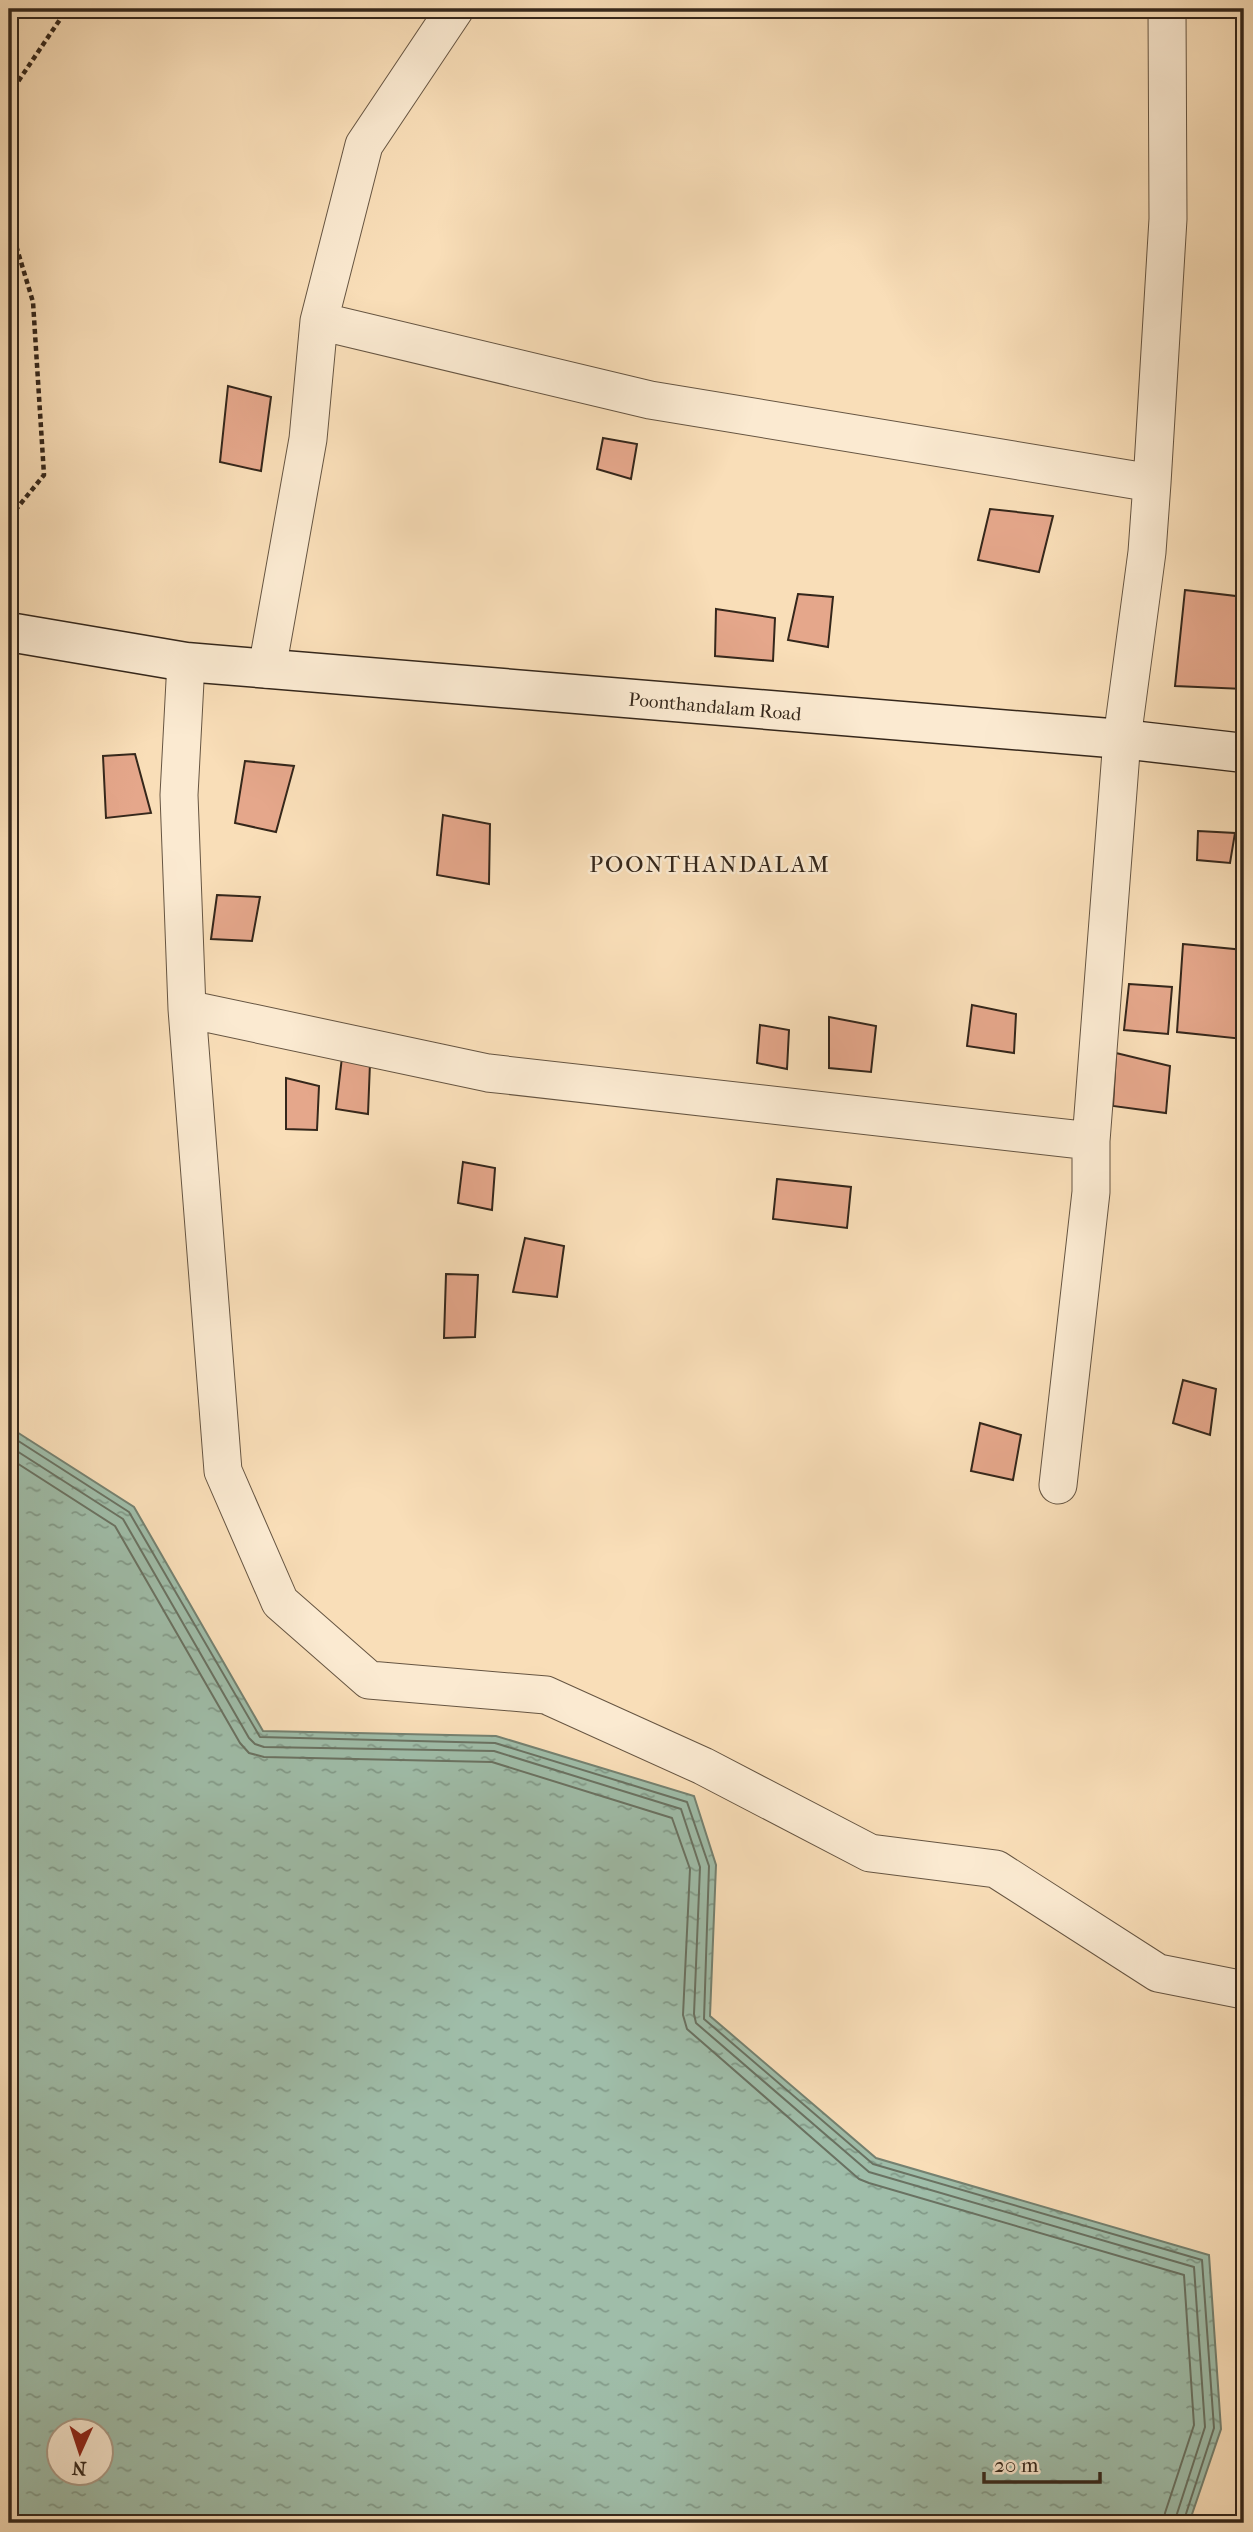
<svg xmlns="http://www.w3.org/2000/svg" width="1253" height="2532" font-family="'IM FELL French Canon',serif">
<style>
.water{fill:url(#water-ripples);stroke:#758170;stroke-width:2;fill-rule:evenodd}
.lines{fill:none;stroke-linecap:round;stroke-linejoin:round}
.shore{stroke:#6a7262;stroke-width:2}
.building{fill:#e5a78b;stroke:#35271b;stroke-width:2}
.street-casing{stroke:#665542;stroke-width:39}
.secondary-casing{stroke:#35271b;stroke-width:41}
.path{stroke:#35271b;stroke-width:4.5;stroke-dasharray:5 3.5;stroke-linecap:butt}
.street{stroke:#fbead1;stroke-width:37}
.secondary{stroke:#fbead1;stroke-width:38}
.labels{text-anchor:middle;stroke-width:5;stroke-linejoin:round;paint-order:stroke}
.street-label{font-size:19px;fill:#35271b;stroke:#fbead1}
.quarter-label{font-size:23px;letter-spacing:2px;fill:#35271b;stroke:#fbead1}
</style>
<defs>
<pattern id="water-ripples" width="26" height="14" patternUnits="userSpaceOnUse" patternTransform="scale(1.75)"><rect width="26" height="14" fill="#9fbda9"/><path d="M2 4q2-2 4 0t4 0M15 11q2-2 4 0t4 0" fill="none" stroke="#829a89"/></pattern>
</defs>
<rect width="100%" height="100%" fill="#f9deb8"/>
<filter id="stains"><feTurbulence type="fractalNoise" baseFrequency=".00286" numOctaves="4"/><feColorMatrix values="0 0 0 0 .2 0 0 0 0 .09 0 0 0 0 .02 0 0 0 .5 -.17"/></filter>
<radialGradient id="worn" r=".72"><stop offset=".6" stop-color="#630" stop-opacity="0"/><stop offset="1" stop-color="#630" stop-opacity=".3"/></radialGradient>
<path class="water" d="M 9,1427 L 134,1507 L 263,1731 L 496,1736 L 694,1796 L 716,1865 L 710,2016 L 876,2158 L 1209,2255 L 1221,2429 L 1189,2523 L 9,2523 ZM 60,2430 L 102,2430 L 102,2472 L 60,2472 Z"/>
<g class="lines">
<path class="shore" d="M 9,1435 L 129,1512 L 260,1737 L 495,1743 L 687,1802 L 709,1866 L 704,2019 L 873,2164 L 1202,2260 L 1214,2428 L 1183,2523
M 9,1446 L 123,1519 L 249,1738 L 255,1744 L 264,1747 L 494,1751 L 681,1809 L 700,1867 L 694,2014 L 696,2023 L 869,2172 L 1194,2267 L 1205,2427 L 1174,2523
M 9,1458 L 115,1526 L 240,1743 L 249,1753 L 264,1757 L 492,1762 L 672,1818 L 690,1869 L 683,2015 L 687,2029 L 859,2179 L 869,2183 L 1184,2275 L 1194,2425 L 1165,2513 L 1164,2523"/>
</g>
<path class="building" d="M 228,386 L 271,397 L 261,471 L 220,462 Z
M 603,438 L 637,444 L 631,479 L 597,469 Z
M 990,509 L 1053,516 L 1039,572 L 978,560 Z
M 1185,590 L 1244,597 L 1244,689 L 1175,686 Z
M 798,594 L 833,597 L 828,647 L 788,640 Z
M 716,609 L 775,618 L 773,661 L 715,656 Z
M 135,754 L 151,813 L 106,818 L 103,756 Z
M 245,761 L 294,766 L 276,832 L 235,823 Z
M 443,815 L 490,824 L 489,884 L 437,875 Z
M 1198,831 L 1235,833 L 1230,863 L 1197,860 Z
M 217,895 L 260,897 L 252,941 L 211,939 Z
M 1183,944 L 1244,950 L 1243,1039 L 1177,1032 Z
M 1129,984 L 1172,987 L 1168,1034 L 1124,1030 Z
M 972,1005 L 1016,1014 L 1014,1053 L 967,1046 Z
M 829,1017 L 876,1026 L 871,1072 L 829,1068 Z
M 760,1025 L 789,1030 L 787,1069 L 757,1063 Z
M 1116,1053 L 1170,1066 L 1166,1113 L 1113,1106 Z
M 342,1057 L 370,1063 L 368,1114 L 336,1109 Z
M 286,1078 L 319,1086 L 317,1130 L 286,1129 Z
M 463,1162 L 495,1168 L 492,1210 L 458,1203 Z
M 777,1179 L 851,1187 L 847,1228 L 773,1219 Z
M 525,1238 L 564,1246 L 557,1297 L 513,1292 Z
M 446,1274 L 478,1275 L 475,1337 L 444,1338 Z
M 1183,1380 L 1216,1389 L 1210,1435 L 1173,1423 Z
M 980,1423 L 1021,1435 L 1013,1480 L 971,1471 Z"/>
<g class="lines">
<defs>
<path id="street" d="M 319,321 L 650,400 L 1152,483
M 186,662 L 179,795 L 187,1009 L 223,1471 L 280,1602 L 369,1680 L 546,1695 L 703,1766 L 870,1853 L 996,1869 L 1158,1973 L 1244,1990
M 267,669 L 308,439 L 319,321 L 364,145 L 455,9
M 187,1009 L 488,1073 L 1091,1141
M 1058,1485 L 1091,1192 L 1091,1141 L 1122,739 L 1147,552 L 1152,483 L 1168,219 L 1167,9"/>
<path id="secondary" d="M 9,632 L 186,662 L 1122,739 L 1244,753"/>
</defs>
<use href="#street" class="street-casing"/>
<use href="#secondary" class="secondary-casing"/>
<path class="path" d="M 9,95 L 67,9
M 9,222 L 33,302 L 44,475 L 9,518"/>
<use href="#street" class="street"/>
<use href="#secondary" class="secondary"/>
</g>
<g class="labels">
<g class="street-label">
<text transform="translate(715 706) rotate(5)" y="7">Poonthandalam Road</text>
</g>
<g class="quarter-label">
<text x="710" y="872">POONTHANDALAM</text>
</g>
</g>
<rect width="1253" height="2532" fill="none" stroke="#f9deb8" stroke-width="35"/>
<rect x="10" y="10" width="1232" height="2511" fill="none" stroke="#35271b" stroke-width="3.5"/>
<rect x="18" y="18" width="1218" height="2497" fill="none" stroke="#35271b" stroke-width="2"/>
<g transform="translate(80 2452) rotate(183)"><circle r="33" fill="#fbead1" stroke="#ac9c88" stroke-width="2"/>
<path d="M0-5L12 26L0 18L-12 26Z" fill="#8f2418"/>
<text y="-10" font-size="19" font-weight="bold" text-anchor="middle" fill="#35271b">N</text>
</g>
<path d="M984 2472v10h116v-10" fill="none" stroke="#35271b" stroke-width="3.5"/>
<text x="994" y="2472" font-size="21" fill="#35271b" stroke="#fbead1" stroke-width="5" paint-order="stroke">20 m</text>
<rect width="100%" height="100%" filter="url(#stains)"/>
<rect width="100%" height="100%" fill="url(#worn)"/>
</svg>
